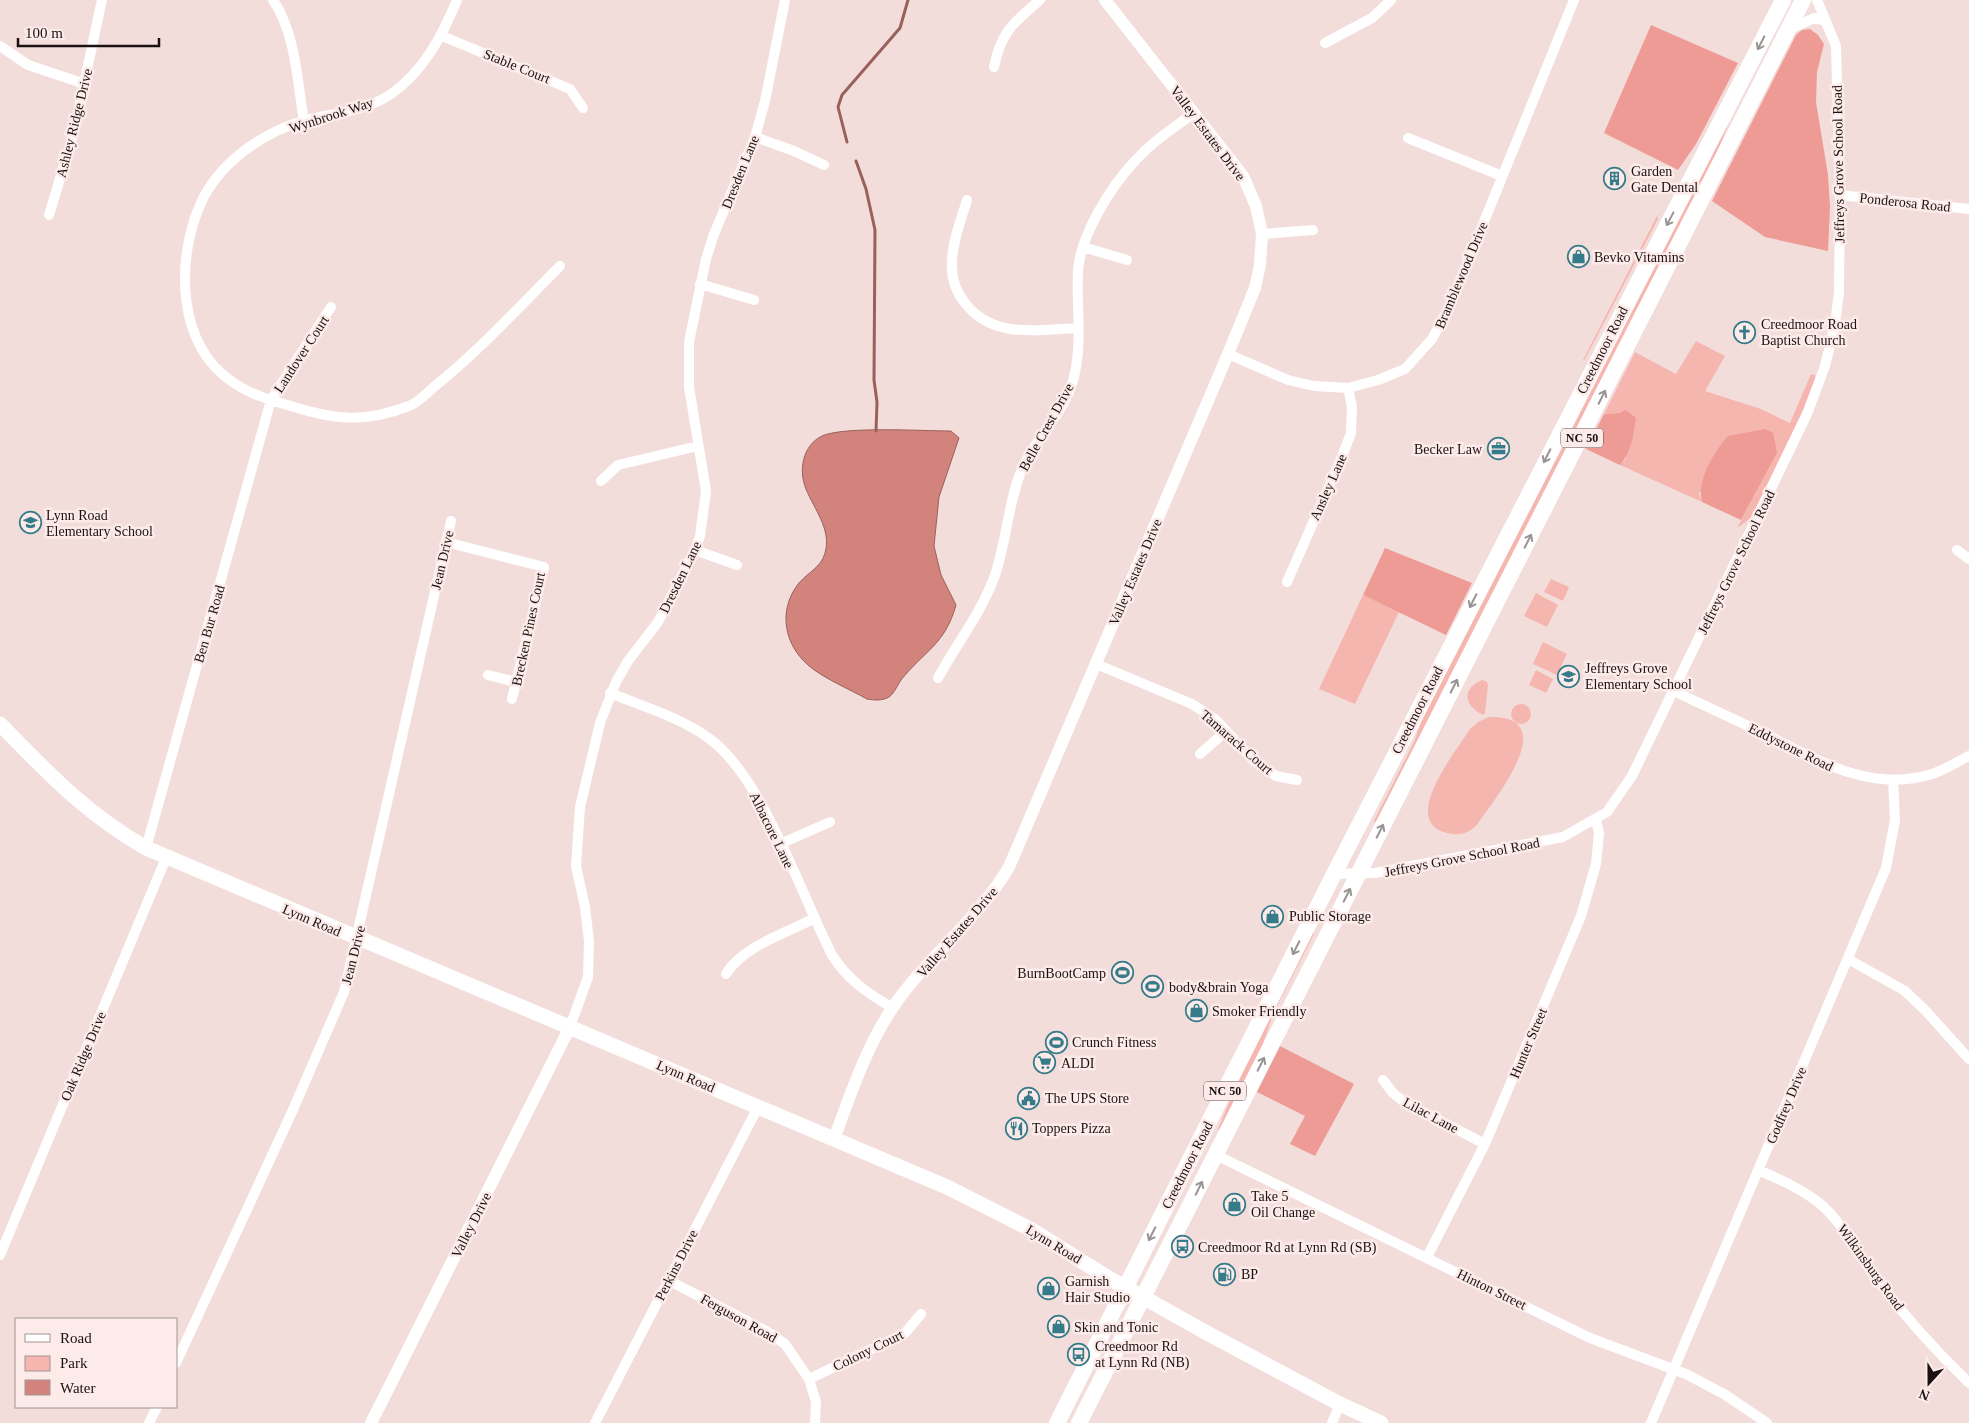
<svg xmlns="http://www.w3.org/2000/svg" width="1969" height="1423" font-family="'Times New Roman',serif">
<style>
.green{fill:#f6b6b0}
.forest{fill:#ed9b94}
.water{fill:#d2837c;stroke:#9a615c}
.lines{fill:none;stroke-linecap:round;stroke-linejoin:round}
.stream{stroke:#9a615c;stroke-width:3}
.minor{stroke:#fff;stroke-width:10}
.tertiary{stroke:#fff;stroke-width:12}
.secondary{stroke:#fff;stroke-width:15}
.primary{stroke:#fff;stroke-width:16}
.oneway{stroke:#989494}
.labels{text-anchor:middle;stroke-width:5;stroke-linejoin:round;paint-order:stroke}
.shield{fill:#fdebea;stroke:#5d5352;stroke-width:1}
.shield-label{font-size:12px;font-weight:bold;fill:#191211}
.street-label{font-size:14px;fill:#191211;stroke:#fdebea}
.poi-label{font-size:14px;fill:#191211;stroke:#fdebea;text-anchor:start}
</style>
<rect width="100%" height="100%" fill="#f3dddb"/>
<path class="green" d="M 1729,122 L 1711,169 L 1377,823 L 1374,821 L 1414,742 L 1429,699 Z
M 1657,216 L 1658,219 L 1584,361 L 1583,360 Z
M 1696,341 L 1725,356 L 1705,391 L 1761,409 L 1790,423 L 1811,374 L 1815,375 L 1816,380 L 1808,400 L 1751,518 L 1737,528 L 1777,453 L 1699,493 L 1702,502 L 1620,465 L 1626,458 L 1626,410 L 1619,413 L 1604,414 L 1635,352 L 1676,374 Z
M 1551,579 L 1569,587 L 1563,601 L 1544,592 Z
M 1536,593 L 1558,605 L 1547,627 L 1524,616 Z
M 1363,595 L 1399,612 L 1355,704 L 1319,689 Z
M 1543,642 L 1567,654 L 1557,675 L 1533,664 Z
M 1536,670 L 1553,679 L 1546,693 L 1529,685 Z
M 1482,680 L 1487,682 L 1488,685 L 1485,713 L 1483,715 C 1464,706 1461,689 1482,680 Z
M1511 714a10 10 0 1 1 20 0a10 10 0 1 1-20 0Z
M 1489,717 C 1565,715 1493,801 1476,826 C 1467,834 1459,836 1447,833 C 1398,822 1457,750 1470,729 L 1478,722 Z
M 1311,933 L 1314,934 L 1273,1014 L 1260,1052 L 1221,1130 L 1218,1129 L 1245,1064 Z"/>
<path class="forest" d="M 1651,25 L 1738,63 L 1696,144 L 1678,170 L 1604,133 Z
M 1810,29 L 1818,35 L 1824,44 L 1817,72 L 1816,102 L 1828,175 L 1830,207 L 1828,251 L 1765,237 L 1712,201 L 1796,35 L 1802,30 Z
M 1626,410 L 1636,418 C 1633,436 1632,451 1620,465 L 1586,449 L 1604,414 L 1619,413 Z
M 1765,429 L 1773,433 L 1777,453 L 1741,520 L 1702,502 C 1696,481 1714,452 1728,436 Z
M 1385,548 L 1472,583 L 1446,635 L 1363,595 Z
M 1280,1046 L 1354,1084 L 1315,1156 L 1290,1144 L 1305,1116 L 1257,1092 Z"/>
<path class="water" d="M 951,431 L 959,438 L 939,497 L 934,546 L 941,575 L 956,605 C 945,645 924,651 901,680 C 897,686 893,696 887,698 C 880,701 874,700 867,699 C 851,690 821,677 808,665 C 784,644 779,612 796,587 C 804,574 821,569 825,553 C 832,530 814,509 806,489 C 798,470 803,445 822,436 C 844,426 923,431 951,431 Z"/>
<g class="lines">
<path class="stream" d="M 847,142 L 838,107 L 842,95 L 900,28 L 908,0
M 856,161 L 866,189 L 875,230 L 874,380 L 877,402 L 876,431"/>
<path class="minor" d="M 273,0 C 296,34 297,81 304,121
M 457,0 C 442,36 424,71 391,94 C 367,111 334,113 306,120 C 263,132 218,163 200,205 C 176,261 177,343 231,381 C 249,394 270,400 291,406 C 335,420 365,423 409,406 C 418,403 427,393 435,386 C 480,350 519,307 560,266
M 1788,30 L 1814,18 L 1826,21
M 442,36 L 570,89 L 583,108
M 1325,43 L 1372,18 L 1391,0
M 0,46 L 28,65 L 85,84
M 994,67 C 1001,32 1014,22 1040,0
M 755,137 L 794,151 L 824,165
M 1408,138 L 1502,176
M 1840,195 L 1969,209
M 967,200 C 961,220 953,240 952,260 C 951,275 955,291 965,303 C 992,339 1039,330 1078,328
M 49,215 L 72,139 L 102,0
M 1262,234 L 1313,230
M 1083,247 L 1127,260
M 700,284 L 754,300
M 1228,354 L 1288,380 L 1314,386 L 1348,388 L 1378,380 L 1405,369 L 1432,339 L 1451,303 L 1574,0
M 601,481 L 618,465 L 698,446
M 446,542 L 544,567 L 512,699
M 695,550 L 737,565
M 1957,550 L 1969,559
M 1287,582 L 1341,459 L 1351,433 L 1352,407 L 1348,388
M 1096,664 L 1192,704 L 1215,719 L 1254,761 L 1276,776 L 1297,780
M 488,675 L 516,682
M 938,678 C 957,643 982,612 995,575 C 1007,540 1008,502 1022,469 C 1035,439 1060,417 1071,387 C 1084,350 1076,309 1078,271 C 1080,236 1111,186 1135,161 C 1152,142 1173,128 1194,113
M 1674,691 C 1705,706 1736,720 1767,735 C 1819,761 1871,793 1932,774 C 1944,770 1957,762 1969,756
M 610,693 C 642,706 679,717 707,737 C 762,774 801,895 832,955 C 847,979 868,994 893,1008
M 1200,754 L 1226,731
M 780,844 L 830,822
M 146,848 L 271,400 L 331,307
M 1334,874 L 1375,873 L 1563,837 L 1607,812 L 1632,776 L 1807,414 L 1825,366 L 1835,324 L 1839,292 L 1840,195 L 1836,46 L 1817,0
M 1848,959 L 1905,991 L 1925,1010 L 1969,1059
M 726,974 C 742,947 786,933 813,919
M 570,1027 L 588,977 L 589,941 L 585,907 L 576,866 L 580,807 L 600,723 L 616,682 L 628,661 L 658,622 L 695,550 L 700,536 L 706,491 L 689,387 L 689,342 L 706,259 L 714,234 L 755,137 L 765,101 L 785,0
M 1383,1080 L 1393,1093 L 1404,1102 L 1485,1144
M 1216,1155 L 1590,1338 L 1686,1374 L 1724,1394 L 1767,1423
M 1758,1170 C 1780,1179 1800,1188 1818,1202 C 1844,1223 1858,1255 1878,1281 C 1906,1318 1936,1351 1969,1383
M 0,1255 L 166,858
M 1427,1257 L 1485,1144 L 1581,916 L 1596,864 L 1599,833 L 1596,820
M 668,1280 L 766,1331 L 785,1344 L 809,1379 L 816,1402 L 815,1423
M 176,1363 L 292,1112 L 344,992 L 451,521
M 809,1379 L 905,1333 L 921,1314
M 149,1423 L 157,1407
M 595,1423 L 758,1107
M 1332,1423 L 1340,1404
M 1651,1423 L 1886,868 L 1895,820 L 1893,780"/>
<path class="tertiary" d="M 834,1139 C 850,1096 867,1045 893,1007 C 927,957 978,920 1009,867 L 1228,354 L 1255,288 L 1260,265 L 1262,234 L 1256,206 L 1243,176 L 1105,0
M 371,1423 L 570,1027"/>
<path class="secondary" d="M 0,724 C 48,773 86,814 146,848 L 947,1187 L 1032,1230 L 1107,1277 L 1207,1333 L 1340,1404 L 1381,1423"/>
<path class="primary" d="M 1057,1423 L 1334,874 L 1783,0
M 1079,1423 L 1803,0"/>
</g>
<defs><path id="oneway-shaft" d="M-6 0H5M1.5-3L5.5 0L1.5 3" fill="none" stroke-width="1.6" stroke-linecap="round" stroke-linejoin="round" transform="scale(1.25)"/></defs>
<g class="oneway">
<use href="#oneway-shaft" transform="translate(1761 43) rotate(117)"/>
<use href="#oneway-shaft" transform="translate(1670 219) rotate(118)"/>
<use href="#oneway-shaft" transform="translate(1602 397) rotate(-63)"/>
<use href="#oneway-shaft" transform="translate(1547 456) rotate(117)"/>
<use href="#oneway-shaft" transform="translate(1528 541) rotate(-63)"/>
<use href="#oneway-shaft" transform="translate(1473 601) rotate(117)"/>
<use href="#oneway-shaft" transform="translate(1454 686) rotate(-63)"/>
<use href="#oneway-shaft" transform="translate(1380 831) rotate(-63)"/>
<use href="#oneway-shaft" transform="translate(1347 895) rotate(-63)"/>
<use href="#oneway-shaft" transform="translate(1296 948) rotate(117)"/>
<use href="#oneway-shaft" transform="translate(1261 1064) rotate(-63)"/>
<use href="#oneway-shaft" transform="translate(1199 1188) rotate(-64)"/>
<use href="#oneway-shaft" transform="translate(1152 1234) rotate(117)"/>
</g>
<defs>
<symbol id="building-ring" viewBox="-11 -11 22 22"><circle r="9.5" fill="#fdebea" stroke="#367b89" stroke-width="1.5"/><path d="M-4-6H4V6H1V3H-1V6H-4ZM-2.5-4.3h1.7v1.8h-1.7ZM.8-4.3h1.7v1.8H.8ZM-2.5-1h1.7V.8h-1.7ZM.8-1h1.7V.8H.8Z" fill="#367b89"/></symbol>
<symbol id="shop-ring" viewBox="-11 -11 22 22"><circle r="9.5" fill="#fdebea" stroke="#367b89" stroke-width="1.5"/><path d="M-5-2.5h2.3a2.7 3.5 0 0 1 5.4 0H5L5.5 6h-11ZM-1.5-2.5h3a1.5 2.3 0 0 0-3 0Z" fill="#367b89"/></symbol>
<symbol id="church-ring" viewBox="-11 -11 22 22"><circle r="9.5" fill="#fdebea" stroke="#367b89" stroke-width="1.5"/><path d="M-1.2-6h2.4v3.5h3.3v2.4h-3.3V6h-2.4V-.1h-3.3v-2.4h3.3Z" fill="#367b89"/></symbol>
<symbol id="office-ring" viewBox="-11 -11 22 22"><circle r="9.5" fill="#fdebea" stroke="#367b89" stroke-width="1.5"/><path d="M-6-3h4V-5.5h4V-3h4V5H-6ZM-1-4.5V-3h2v-1.5ZM-6 0V1H6V0Z" fill="#367b89"/></symbol>
<symbol id="school-ring" viewBox="-11 -11 22 22"><circle r="9.5" fill="#fdebea" stroke="#367b89" stroke-width="1.5"/><path d="M0-5L7-2L0 1L-7-2ZM-4 1L0 2.5L4 1V4Q0 6-4 4Z" fill="#367b89"/></symbol>
<symbol id="stadium-ring" viewBox="-11 -11 22 22"><circle r="9.5" fill="#fdebea" stroke="#367b89" stroke-width="1.5"/><path d="M0-5a6.5 5 0 1 0 0 10a6.5 5 0 1 0 0-10ZM-3.5-1.8h7v3.6h-7Z" fill="#367b89"/></symbol>
<symbol id="supermarket-ring" viewBox="-11 -11 22 22"><circle r="9.5" fill="#fdebea" stroke="#367b89" stroke-width="1.5"/><path d="M-6-5.5h2.5l.6 2H6L4.5 2H-2.5L-4.4-4H-6ZM-1.5 3.2a1.3 1.3 0 1 0 .1 0ZM3 3.2a1.3 1.3 0 1 0 .1 0Z" fill="#367b89"/></symbol>
<symbol id="civic-ring" viewBox="-11 -11 22 22"><circle r="9.5" fill="#fdebea" stroke="#367b89" stroke-width="1.5"/><path d="M-.6-6.5H3V-4.5H.6V-3L4-1V1h2V6H-6V1h2V-1L-.6-3ZM-1.2 2.5V6h2.4V2.5Z" fill="#367b89"/></symbol>
<symbol id="restaurant-ring" viewBox="-11 -11 22 22"><circle r="9.5" fill="#fdebea" stroke="#367b89" stroke-width="1.5"/><path d="M-5-6h1v4h1v-4h1v4h1v-4h1v5L-1.5 .5V6h-2V.5L-5-1ZM5-6V6H3V1.5H1.5Q1.5-4 5-6Z" fill="#367b89"/></symbol>
<symbol id="bus-ring" viewBox="-11 -11 22 22"><circle r="9.5" fill="#fdebea" stroke="#367b89" stroke-width="1.5"/><path d="M-5-6H5V4H4V6H2V4H-2V6H-4V4H-5ZM-3.5-4V0h7V-4ZM-3.5 1.2v1.5H-2V1.2ZM2 1.2v1.5H3.5V1.2Z" fill="#367b89"/></symbol>
<symbol id="fuel-ring" viewBox="-11 -11 22 22"><circle r="9.5" fill="#fdebea" stroke="#367b89" stroke-width="1.5"/><path d="M-5.5-6h7V0h2V4h1.3V-2.5L3-4.5l.8-.8L6-3V5H2.5V1h-1V6h-7ZM-4.2-4.7v3.2H.2V-4.7Z" fill="#367b89"/></symbol>
</defs>
<g fill-rule="evenodd">
<use href="#building-ring" x="1602" y="166" width="25" height="25"/>
<use href="#shop-ring" x="1566" y="244" width="25" height="25"/>
<use href="#church-ring" x="1732" y="320" width="25" height="25"/>
<use href="#office-ring" x="1486" y="436" width="25" height="25"/>
<use href="#school-ring" x="18" y="510" width="25" height="25"/>
<use href="#school-ring" x="1556" y="664" width="25" height="25"/>
<use href="#shop-ring" x="1260" y="904" width="25" height="25"/>
<use href="#stadium-ring" x="1110" y="960" width="25" height="25"/>
<use href="#stadium-ring" x="1140" y="974" width="25" height="25"/>
<use href="#shop-ring" x="1184" y="998" width="25" height="25"/>
<use href="#stadium-ring" x="1044" y="1030" width="25" height="25"/>
<use href="#supermarket-ring" x="1032" y="1050" width="25" height="25"/>
<use href="#civic-ring" x="1016" y="1086" width="25" height="25"/>
<use href="#restaurant-ring" x="1004" y="1116" width="25" height="25"/>
<use href="#shop-ring" x="1222" y="1192" width="25" height="25"/>
<use href="#bus-ring" x="1170" y="1234" width="25" height="25"/>
<use href="#fuel-ring" x="1212" y="1262" width="25" height="25"/>
<use href="#shop-ring" x="1036" y="1276" width="25" height="25"/>
<use href="#shop-ring" x="1046" y="1314" width="25" height="25"/>
<use href="#bus-ring" x="1066" y="1342" width="25" height="25"/>
</g>
<g class="labels">
<g class="shield">
<rect x="1561" y="428.5" width="42" height="19" rx="4"/>
<rect x="1204" y="1081.5" width="42" height="19" rx="4"/>
</g>
<g class="shield-label">
<text x="1582" y="442">NC 50</text>
<text x="1225" y="1095">NC 50</text>
</g>
<g class="street-label">
<text transform="translate(517 66) rotate(22)" y="5">Stable Court</text>
<text transform="translate(331 115) rotate(-18)" y="5">Wynbrook Way</text>
<text transform="translate(74 123) rotate(-76)" y="5">Ashley Ridge Drive</text>
<text transform="translate(1208 133) rotate(53)" y="5">Valley Estates Drive</text>
<text transform="translate(1838 164) rotate(-91)" y="5">Jeffreys Grove School Road</text>
<text transform="translate(740 172) rotate(-68)" y="5">Dresden Lane</text>
<text transform="translate(1905 202) rotate(6)" y="5">Ponderosa Road</text>
<text transform="translate(1461 275) rotate(-67)" y="5">Bramblewood Drive</text>
<text transform="translate(1602 350) rotate(-63)" y="5">Creedmoor Road</text>
<text transform="translate(301 354) rotate(-57)" y="5">Landover Court</text>
<text transform="translate(1046 427) rotate(-61)" y="5">Belle Crest Drive</text>
<text transform="translate(1328 487) rotate(-66)" y="5">Ansley Lane</text>
<text transform="translate(442 560) rotate(-77)" y="5">Jean Drive</text>
<text transform="translate(1736 562) rotate(-64)" y="5">Jeffreys Grove School Road</text>
<text transform="translate(1135 572) rotate(-67)" y="5">Valley Estates Drive</text>
<text transform="translate(680 577) rotate(-64)" y="5">Dresden Lane</text>
<text transform="translate(209 624) rotate(-74)" y="5">Ben Bur Road</text>
<text transform="translate(528 629) rotate(-78)" y="5">Brecken Pines Court</text>
<text transform="translate(1417 710) rotate(-63)" y="5">Creedmoor Road</text>
<text transform="translate(1237 742) rotate(41)" y="5">Tamarack Court</text>
<text transform="translate(1791 747) rotate(26)" y="5">Eddystone Road</text>
<text transform="translate(772 830) rotate(64)" y="5">Albacore Lane</text>
<text transform="translate(1462 857) rotate(-11)" y="5">Jeffreys Grove School Road</text>
<text transform="translate(312 920) rotate(23)" y="5">Lynn Road</text>
<text transform="translate(957 932) rotate(-49)" y="5">Valley Estates Drive</text>
<text transform="translate(353 955) rotate(-76)" y="5">Jean Drive</text>
<text transform="translate(1528 1043) rotate(-67)" y="5">Hunter Street</text>
<text transform="translate(83 1056) rotate(-67)" y="5">Oak Ridge Drive</text>
<text transform="translate(686 1076) rotate(23)" y="5">Lynn Road</text>
<text transform="translate(1786 1105) rotate(-67)" y="5">Godfrey Drive</text>
<text transform="translate(1431 1115) rotate(28)" y="5">Lilac Lane</text>
<text transform="translate(1187 1165) rotate(-63)" y="5">Creedmoor Road</text>
<text transform="translate(471 1225) rotate(-63)" y="5">Valley Drive</text>
<text transform="translate(1054 1244) rotate(31)" y="5">Lynn Road</text>
<text transform="translate(676 1265) rotate(-63)" y="5">Perkins Drive</text>
<text transform="translate(1871 1267) rotate(54)" y="5">Wilkinsburg Road</text>
<text transform="translate(1492 1289) rotate(26)" y="5">Hinton Street</text>
<text transform="translate(739 1318) rotate(29)" y="5">Ferguson Road</text>
<text transform="translate(868 1350) rotate(-26)" y="5">Colony Court</text>
</g>
<g class="poi-label">
<text x="1631" y="176">Garden<tspan x="1631" dy="16">Gate Dental</tspan></text>
<text x="1594" y="262">Bevko Vitamins</text>
<text x="1761" y="329">Creedmoor Road<tspan x="1761" dy="16">Baptist Church</tspan></text>
<text x="1482" y="454" text-anchor="end">Becker Law</text>
<text x="46" y="520">Lynn Road<tspan x="46" dy="16">Elementary School</tspan></text>
<text x="1585" y="673">Jeffreys Grove<tspan x="1585" dy="16">Elementary School</tspan></text>
<text x="1289" y="921">Public Storage</text>
<text x="1106" y="978" text-anchor="end">BurnBootCamp</text>
<text x="1169" y="992">body&amp;brain Yoga</text>
<text x="1212" y="1016">Smoker Friendly</text>
<text x="1072" y="1047">Crunch Fitness</text>
<text x="1061" y="1068">ALDI</text>
<text x="1045" y="1103">The UPS Store</text>
<text x="1032" y="1133">Toppers Pizza</text>
<text x="1251" y="1201">Take 5<tspan x="1251" dy="16">Oil Change</tspan></text>
<text x="1198" y="1252">Creedmoor Rd at Lynn Rd (SB)</text>
<text x="1241" y="1279">BP</text>
<text x="1065" y="1286">Garnish<tspan x="1065" dy="16">Hair Studio</tspan></text>
<text x="1074" y="1332">Skin and Tonic</text>
<text x="1095" y="1351">Creedmoor Rd<tspan x="1095" dy="16">at Lynn Rd (NB)</tspan></text>
</g>
</g>
<rect x="15" y="1318" width="162" height="90" fill="#fdebea" stroke="#a29493"/>
<rect x="25" y="1334" width="25" height="8" fill="#ffffff" stroke="#a29493"/>
<text x="60" y="1343" font-size="15" fill="#191211">Road</text>
<rect x="25" y="1356" width="25" height="15" fill="#f6b6b0" stroke="#a29493"/>
<text x="60" y="1368" font-size="15" fill="#191211">Park</text>
<rect x="25" y="1380" width="25" height="15" fill="#d2837c" stroke="#a29493"/>
<text x="60" y="1393" font-size="15" fill="#191211">Water</text>
<g transform="translate(1929 1383) rotate(201)" stroke="#fdebea" stroke-width="4" paint-order="stroke">
<path d="M0-4L9 19L0 12L-9 19Z" fill="#191211"/>
<text y="-8" font-size="14" font-weight="bold" text-anchor="middle" fill="#191211">N</text>
</g>
<path d="M18 38v8h141v-8" fill="none" stroke="#191211" stroke-width="2.5"/>
<text x="25" y="38" font-size="15" fill="#191211" stroke="#fdebea" stroke-width="4" paint-order="stroke">100 m</text>
</svg>
